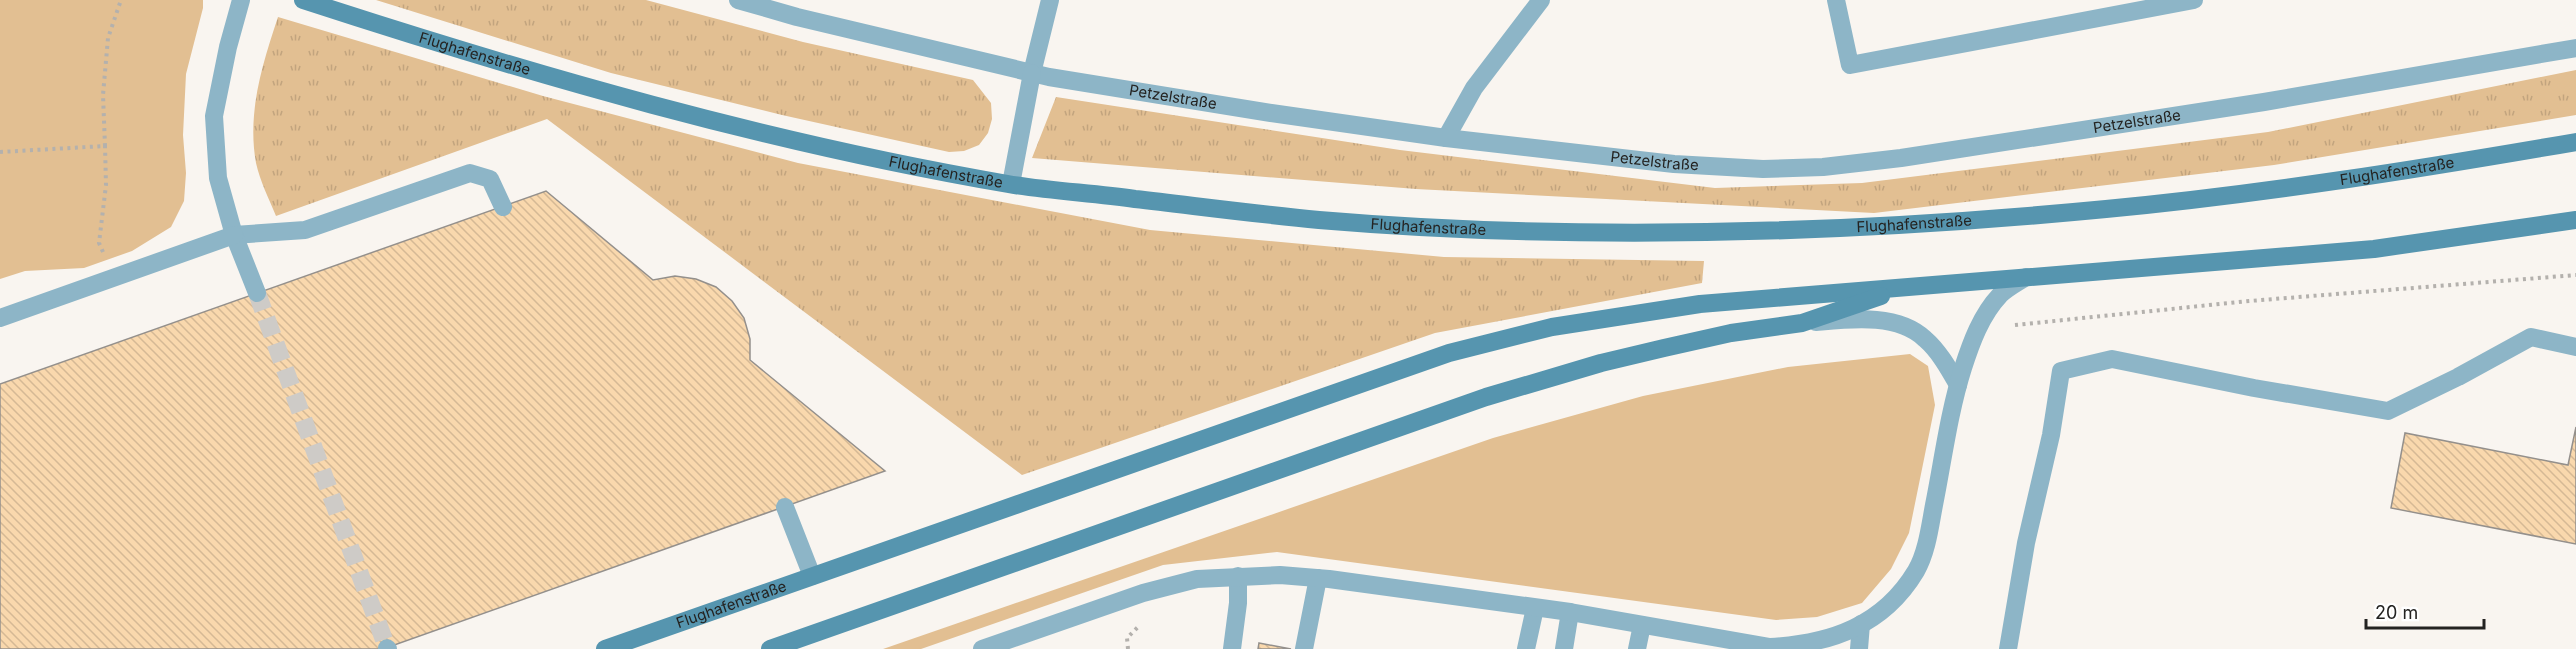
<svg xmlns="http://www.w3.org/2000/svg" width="2576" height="649" font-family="Inter,sans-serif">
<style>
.grass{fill:url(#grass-tufts)}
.green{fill:#e2bf92}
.building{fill:url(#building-back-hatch);stroke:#94908c;stroke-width:1.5}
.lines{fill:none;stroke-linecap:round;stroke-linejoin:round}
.minor-tunnel{stroke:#cecbc7;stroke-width:18;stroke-dasharray:18 9;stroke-linecap:butt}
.path{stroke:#b4b1ad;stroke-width:4;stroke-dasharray:3 4.5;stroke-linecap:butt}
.service{stroke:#8db5c7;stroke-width:18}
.minor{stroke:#8db5c7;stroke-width:18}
.secondary{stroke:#5695af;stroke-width:18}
.labels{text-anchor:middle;stroke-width:5;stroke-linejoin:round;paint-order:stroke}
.street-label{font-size:15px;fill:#242321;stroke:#fff}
</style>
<defs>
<pattern id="grass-tufts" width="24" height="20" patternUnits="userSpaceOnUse" patternTransform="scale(1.5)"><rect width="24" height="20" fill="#e2bf92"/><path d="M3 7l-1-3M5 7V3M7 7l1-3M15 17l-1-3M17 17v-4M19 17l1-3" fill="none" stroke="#c2a47e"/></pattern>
<pattern id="building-back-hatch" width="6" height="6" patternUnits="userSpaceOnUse" patternTransform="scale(1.5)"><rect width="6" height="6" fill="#f9d8ad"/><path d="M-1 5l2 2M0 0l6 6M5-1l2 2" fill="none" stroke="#d5b995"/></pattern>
</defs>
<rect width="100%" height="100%" fill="#f9f5f0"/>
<path class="grass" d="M 376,0 L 646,0 L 803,42 L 973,80 L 991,103 L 992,119 L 988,133 L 979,145 L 964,151 L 949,152 L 782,115 L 611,73 Z
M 278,17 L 543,96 L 798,163 L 1150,230 L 1444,257 L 1704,261 L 1702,283 L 1435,333 L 1022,475 L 547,119 L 276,216 C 269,199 260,181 256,163 C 247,113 262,65 278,17 Z
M 2576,70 L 2576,115 L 2274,165 L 1874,213 L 1416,189 L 1032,158 L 1056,97 L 1400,150 L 1715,188 L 1862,183 L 2268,132 Z"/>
<path class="green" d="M 0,0 L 203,0 L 203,8 L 186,74 L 183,135 L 186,173 L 184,201 L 171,227 L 132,251 L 84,268 L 25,271 L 0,279 Z
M 1910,354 L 1928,366 L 1935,405 L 1909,533 L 1891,569 L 1862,603 L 1817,617 L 1776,620 L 1277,552 L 1163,565 L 921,649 L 883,649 L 1493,438 L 1643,396 L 1788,367 Z"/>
<path class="building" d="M 546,191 L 653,280 L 675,276 L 696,279 L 716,287 L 732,301 L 744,318 L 750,339 L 750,360 L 885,471 L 383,649 L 0,649 L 0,384 Z
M 2576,427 L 2576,544 L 2391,508 L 2405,433 L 2568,465 Z
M 1259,643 L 1291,649 L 1258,649 Z"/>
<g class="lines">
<path class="minor-tunnel" d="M 257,293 L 387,648"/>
<path class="path" d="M 0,152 L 105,146 L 103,95 L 108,38 L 121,0
M 103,252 L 99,243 L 106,185 L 105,146
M 2015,325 L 2249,301 L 2576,275
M 1128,649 L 1127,638 L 1138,627"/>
<path class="service" d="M 1836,0 L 1850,65 L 2194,0
M 1032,73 L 1050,0
M 1446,138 L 1474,88 L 1541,0
M 234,235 L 305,230 L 470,173 L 490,179 L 503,207
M 785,507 L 812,576
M 1232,649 L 1238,603 L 1238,576
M 1304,649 L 1318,578
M 1526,649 L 1535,608
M 1564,649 L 1570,612
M 1637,649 L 1642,625
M 1859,649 L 1861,624
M 2008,649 L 2026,543 L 2051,435 L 2061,371 L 2112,359 L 2254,388 L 2388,411 L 2458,377 L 2531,337 L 2576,347"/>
<g class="minor">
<path d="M 241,0 L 228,47 L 214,116 L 218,178 L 234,235 L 257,293"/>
<path id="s1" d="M 738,0 L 797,17 L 1049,77 L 1271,113 L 1446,138 L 1674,164 L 1763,169 L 1823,167 L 1901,158 L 2264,102 L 2576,48"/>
<path d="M 1011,184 L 1032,73"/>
<path d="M 0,318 L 234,235"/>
<path d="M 1816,322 C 1850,319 1898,313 1925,339 C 1939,351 1949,369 1958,385"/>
<path d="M 387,648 L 388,649"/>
<path d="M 982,649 L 1143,593 L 1197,579 L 1280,575 L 1329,579 L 1570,612 L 1770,647 C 1830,644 1883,626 1916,571 C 1927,552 1930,526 1934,505 C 1943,460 1949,412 1963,368 C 1971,343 1981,315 2000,295 C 2007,288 2017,283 2026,277"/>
</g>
<g class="secondary">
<path id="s2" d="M 303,0 C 533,75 769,143 1008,184 C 1050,191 1093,193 1135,199 C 1196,206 1257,214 1319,220 C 1580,242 1845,234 2106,209 C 2263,194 2420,169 2576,142"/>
<path id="s3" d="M 605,649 L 1449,353 L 1552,327 L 1700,304 L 2374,249 L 2576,220"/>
<path d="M 770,649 L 1486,397 L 1601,363 L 1664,348 L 1731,333 L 1802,323 L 1881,296"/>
</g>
</g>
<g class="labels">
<g class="street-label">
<text dy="5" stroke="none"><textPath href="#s2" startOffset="180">Flughafenstraße</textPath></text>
<text dy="5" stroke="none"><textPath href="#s1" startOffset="446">Petzelstraße</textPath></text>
<text dy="5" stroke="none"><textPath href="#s1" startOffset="1418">Petzelstraße</textPath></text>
<text dy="5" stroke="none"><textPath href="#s1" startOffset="932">Petzelstraße</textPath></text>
<text dy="5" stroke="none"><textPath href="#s2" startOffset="666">Flughafenstraße</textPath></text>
<text dy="5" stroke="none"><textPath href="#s2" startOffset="2124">Flughafenstraße</textPath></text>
<text dy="5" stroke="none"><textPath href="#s2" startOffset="1638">Flughafenstraße</textPath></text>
<text dy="5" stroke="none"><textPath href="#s2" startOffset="1152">Flughafenstraße</textPath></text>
<text dy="5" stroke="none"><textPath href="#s3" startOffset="134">Flughafenstraße</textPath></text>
</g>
</g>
<path d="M2366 619v9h118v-9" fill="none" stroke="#242321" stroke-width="3"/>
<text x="2375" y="619" font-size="18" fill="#242321" stroke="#ffffff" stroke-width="4.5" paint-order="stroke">20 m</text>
</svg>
